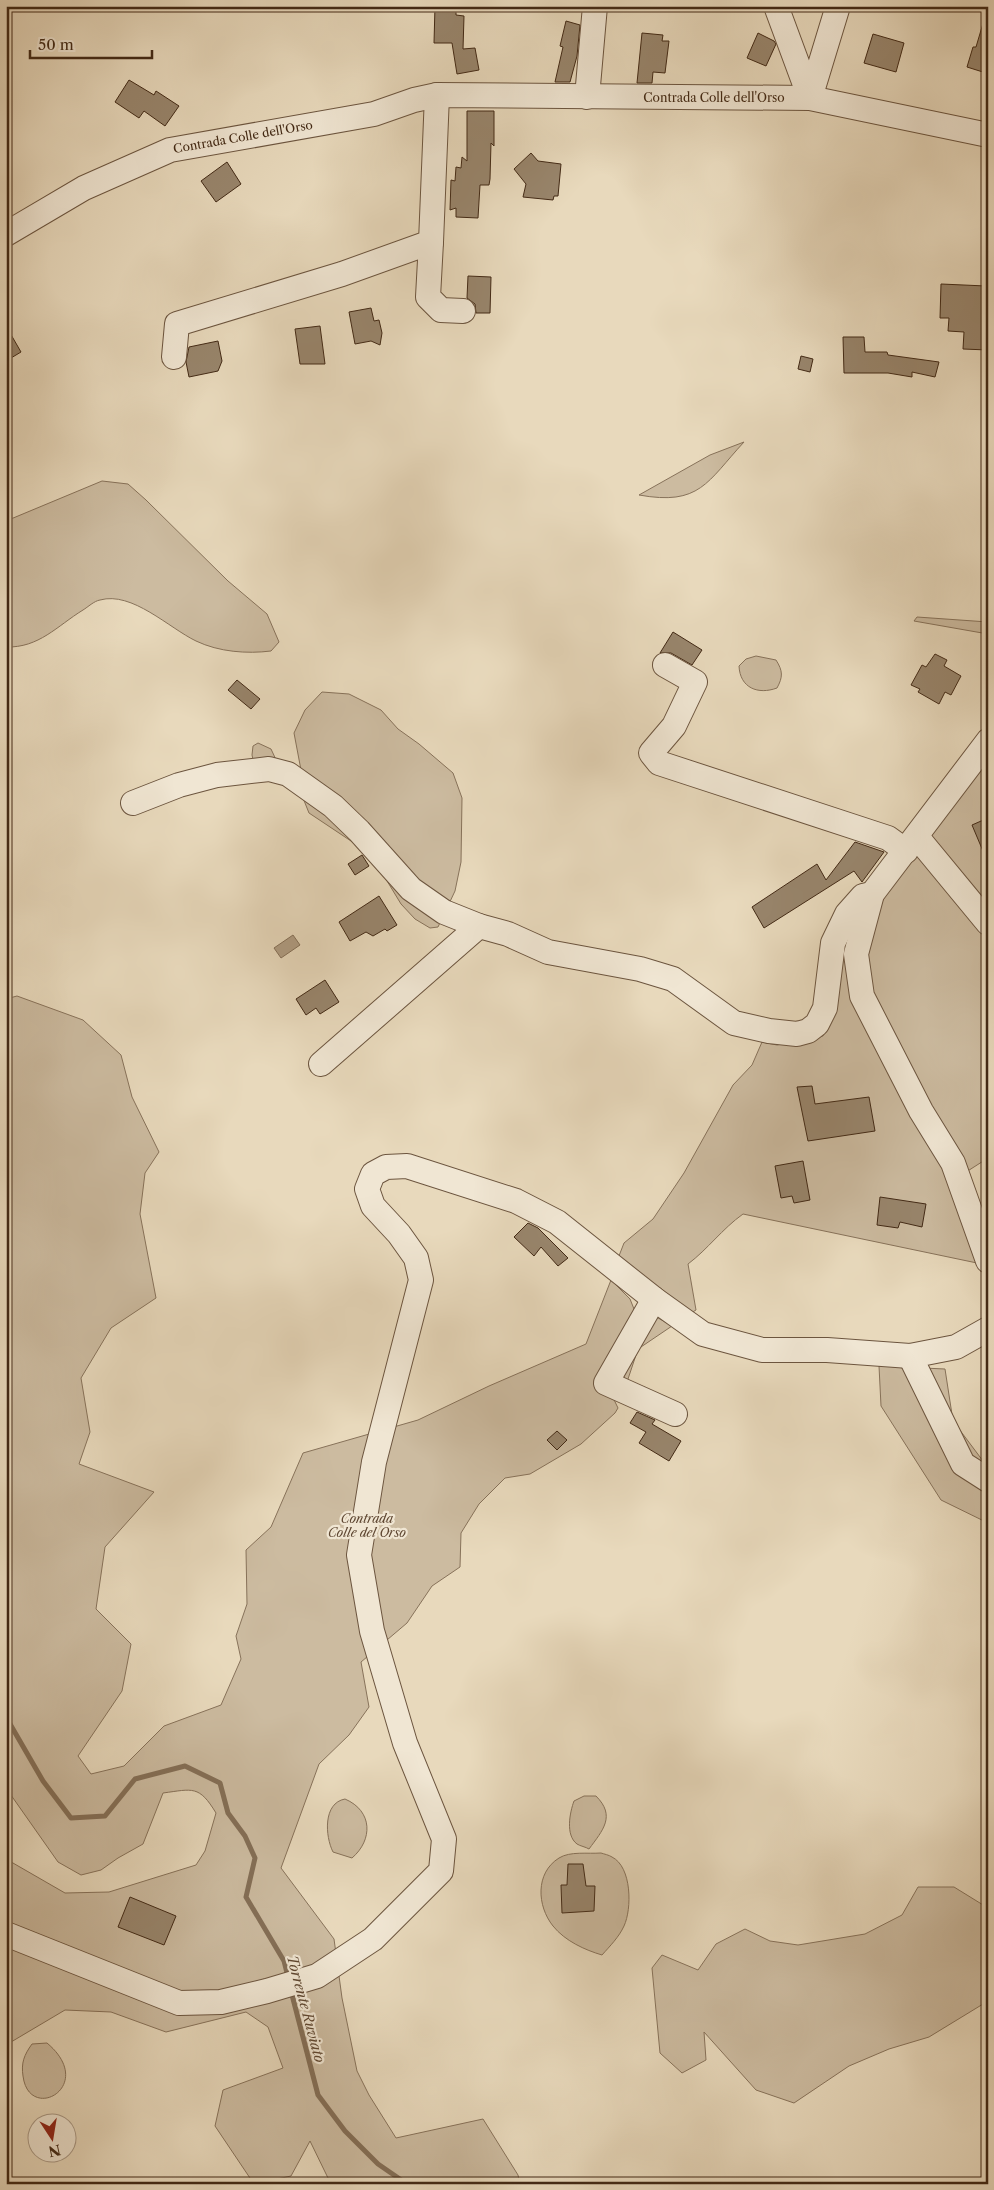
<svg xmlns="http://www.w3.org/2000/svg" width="994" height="2190" font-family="'Libre Caslon Text',serif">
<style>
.green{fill:#ccbba0;stroke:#87725a}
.water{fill:#b09d83;stroke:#846f57}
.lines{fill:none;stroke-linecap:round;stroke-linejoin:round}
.stream{stroke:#846f57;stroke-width:5}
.building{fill:#98856c;stroke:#422915}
.minor-casing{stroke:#6c553f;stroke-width:26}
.minor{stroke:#f0e6d3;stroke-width:24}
.labels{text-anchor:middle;stroke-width:4.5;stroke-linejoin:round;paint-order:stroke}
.street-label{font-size:12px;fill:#422915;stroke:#f0e6d3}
.park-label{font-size:12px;font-style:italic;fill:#5e4631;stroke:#f0e6d3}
.water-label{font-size:14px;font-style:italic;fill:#5e4630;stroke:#f0e6d3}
</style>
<rect width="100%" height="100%" fill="#e8d9bc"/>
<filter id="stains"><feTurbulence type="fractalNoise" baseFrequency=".004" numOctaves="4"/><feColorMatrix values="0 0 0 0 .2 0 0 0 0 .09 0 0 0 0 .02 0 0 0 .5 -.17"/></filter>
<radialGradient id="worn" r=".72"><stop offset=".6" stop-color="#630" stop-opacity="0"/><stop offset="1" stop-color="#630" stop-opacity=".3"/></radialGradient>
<g class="green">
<path d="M744,442C707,482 700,506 639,495L710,455Z"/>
<path d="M102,481L128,484L146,500L228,581L267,614L279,642L271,651C247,654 219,652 196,641C169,628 132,591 100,600C94,601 88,607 83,610C57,626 39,648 6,647V521Z"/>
<polygon points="917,617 988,622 988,634 914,621"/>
<path d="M756,656L776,660C783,671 783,677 777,688C758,695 740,688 739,666L746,659Z"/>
<polygon points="322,692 349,694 381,710 398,729 419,744 453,773 462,798 461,862 455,891 438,927 430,928 415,919 401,904 378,866 354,843 309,813 301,793 301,770 294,733 305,710"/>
<polygon points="258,743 271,749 278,764 254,764 252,755 253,746"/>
<path d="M988,758V1158L949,1183L977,1263L743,1214C722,1229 708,1249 688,1264L696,1310L686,1316L617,1261L624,1243L653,1219L684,1173L733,1085L752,1065L762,1042L777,1045L823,1036L837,1001L839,951Z"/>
<path d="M17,996L83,1020L121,1055L132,1097L159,1152L145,1173L140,1214L156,1298L111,1328L81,1378L90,1432L79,1464L154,1492L105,1547L96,1609L131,1644L122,1691L78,1756L91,1774L124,1766L164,1726L221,1705L241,1659L236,1636L247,1604L246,1550L271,1527L303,1453L418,1420L489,1386L586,1344L611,1280L630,1299L638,1319L605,1381L618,1408L615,1413L581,1444L530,1474L505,1478L479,1504L461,1533L460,1567L432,1586L407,1623L361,1662L369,1707L349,1735L319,1764L281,1868L334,1939L342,1998L357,2071L369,2095L396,2138L483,2119L518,2175L520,2184H336L328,2178L310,2141L291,2176L254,2184L215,2126L223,2090L283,2068L268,2027L246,2012L166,2032L111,2012L65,2010L6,2045V1859L65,1893L109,1892L196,1865L205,1851L216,1813C199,1785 193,1789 163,1793L143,1844L118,1858L101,1870L81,1875L58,1862L6,1788V999Z"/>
<polygon points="653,1315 672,1326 638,1349 625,1388 623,1367"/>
<polygon points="879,1366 945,1369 953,1421 983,1461 988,1460 988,1523 941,1500 881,1406"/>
<path d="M584,1796H596C616,1816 603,1830 589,1849C586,1847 580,1846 577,1844C565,1835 570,1812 574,1801Z"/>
<path d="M345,1799C373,1811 373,1840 352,1858L333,1852C325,1836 323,1803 345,1799Z"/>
<path d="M601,1853C604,1854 609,1855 612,1857C632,1867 632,1909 624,1926C619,1937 610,1946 602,1955C585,1950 565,1941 553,1926C537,1906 535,1873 559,1858C570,1851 588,1854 601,1853Z"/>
<polygon points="918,1887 954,1887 988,1908 988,2001 929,2037 889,2049 849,2066 794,2103 756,2090 704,2032 706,2060 682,2073 660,2053 652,1968 662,1955 698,1970 716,1944 745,1929 770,1941 798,1945 865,1934 902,1915"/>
<path d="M47,2043C98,2086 29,2124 23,2076C21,2063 24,2055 32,2044Z"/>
</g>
<polygon class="water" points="293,935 300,945 281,958 274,948"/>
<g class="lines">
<g class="stream">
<polyline points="6,1717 43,1781 71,1818 105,1816 135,1779 185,1766 220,1783 228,1813 245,1836 255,1858 246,1897 284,1961 288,1977"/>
<polyline points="291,1991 318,2095 345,2131 378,2164 407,2184"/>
</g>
</g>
<g class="building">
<polygon points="435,6 456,6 456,15 464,16 463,49 475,48 479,70 457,74 452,43 434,43"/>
<polygon points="984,20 988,21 988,65 986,73 967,67 973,47 976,47"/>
<polygon points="566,21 580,25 577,56 570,82 555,82 563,47 560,46"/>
<polygon points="642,33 663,35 662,41 669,41 665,73 653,72 652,83 637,83"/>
<polygon points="758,33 774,41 776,44 766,66 747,58"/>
<polygon points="873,34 904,43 896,72 864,63"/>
<polygon points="129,80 154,95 156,91 179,106 165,126 144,111 139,118 115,102"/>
<polygon points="467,111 494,111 494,146 491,143 490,179 489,185 480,185 478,218 456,217 456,208 450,210 451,180 455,181 456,167 461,168 462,157 467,161"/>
<polygon points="531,153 538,161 561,164 558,196 554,196 553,200 523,197 526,184 514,169"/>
<polygon points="227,162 241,184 216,202 201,181"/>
<polygon points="468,276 491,277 490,313 476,313 475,304 467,298"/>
<polygon points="941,284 986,286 984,334 988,334 988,350 963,349 964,332 948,331 949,318 940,318"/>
<polygon points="371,308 374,321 379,320 382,333 380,345 371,341 355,344 349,312"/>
<polygon points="6,326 21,352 6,361"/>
<polygon points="320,326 325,364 300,364 295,329"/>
<polygon points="843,337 864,337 865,352 887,352 888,355 939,362 935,377 912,372 912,377 888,373 844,373"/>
<polygon points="218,341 222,361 218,371 189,377 186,362 189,347"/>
<polygon points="801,356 813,359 810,372 798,369"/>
<polygon points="673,632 702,650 692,665 671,653 660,653"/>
<polygon points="935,654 947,660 944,666 961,676 951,695 945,692 939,704 918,692 920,689 911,685 922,665 926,667"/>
<polygon points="237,680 260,699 251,709 228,690"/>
<polygon points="988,818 988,863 972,825"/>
<polygon points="855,842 884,852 862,882 854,871 764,928 752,907 817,864 826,880"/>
<polygon points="362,855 369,866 355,875 348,864"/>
<polygon points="379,896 397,925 387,931 385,929 373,936 366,932 350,941 339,922"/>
<polygon points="325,980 339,1002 320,1014 316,1008 306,1015 296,999"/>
<polygon points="812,1086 815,1104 869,1097 875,1131 808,1141 797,1087"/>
<polygon points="803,1161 810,1200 794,1203 792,1196 781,1198 775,1166"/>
<polygon points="880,1197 926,1204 922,1227 900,1222 898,1228 877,1225"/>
<polygon points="528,1223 538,1228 568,1258 558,1266 541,1247 534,1256 514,1237"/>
<polygon points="637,1412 655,1420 652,1424 681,1441 669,1461 639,1443 646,1432 630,1423"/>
<polygon points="557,1431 567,1440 557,1450 547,1440"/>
<polygon points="568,1864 583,1864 586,1886 595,1886 594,1911 562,1913 561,1885 567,1885"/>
<polygon points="130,1897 176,1916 164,1945 118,1927"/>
</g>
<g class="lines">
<g class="minor-casing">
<g id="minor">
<polyline points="776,6 810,98 838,6"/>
<polyline points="587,97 595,6"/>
<polyline points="6,234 84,188 170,150 374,114 414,100 437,95 810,98 988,135"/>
<polyline points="431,242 428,297 441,310 463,311"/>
<polyline points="174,357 177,324 342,274 431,242 437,95"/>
<polyline points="665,665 695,682 674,726 651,753 659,763 888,838 906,851"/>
<polyline points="988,741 872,894 856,954 862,996 921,1111 953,1163 988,1261"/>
<polyline points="133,803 179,785 217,775 269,769 288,774 333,806 359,831 411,889 444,912 479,926"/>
<polyline points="917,837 988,923"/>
<polyline points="321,1064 479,926 508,934 548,952 640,969 673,979 734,1023 769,1031 797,1034 808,1031 817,1024 825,1008 833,943 847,914 863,896 872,894"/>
<polyline points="654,1299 606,1383 675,1414"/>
<polyline points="910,1356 963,1464 988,1480"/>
<polyline points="6,1934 179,2003 221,2002 267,1991 317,1976 373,1939 441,1871 444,1839 405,1743 372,1631 359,1555 374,1462 421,1280 416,1258 399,1234 373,1206 367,1189 373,1174 386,1167 407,1166 516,1201 557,1222 654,1299 703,1334 762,1350 827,1350 910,1356 956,1347 988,1329"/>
</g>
</g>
<use href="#minor" class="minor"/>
</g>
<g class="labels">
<g class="street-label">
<text x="714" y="102">Contrada Colle dell'Orso</text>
<text transform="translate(243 137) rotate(-10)" y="4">Contrada Colle dell'Orso</text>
</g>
<g class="park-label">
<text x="367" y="1523">Contrada<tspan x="367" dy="14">Colle del Orso</tspan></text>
</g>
<g class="water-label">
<text transform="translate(306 2009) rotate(75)" y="5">Torrente Ruviato</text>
</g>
</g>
<rect width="994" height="2190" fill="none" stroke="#e8d9bc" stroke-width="25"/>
<rect x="8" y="8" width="979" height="2175" fill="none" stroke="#422915" stroke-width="2.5"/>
<rect x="12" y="12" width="969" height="2165" fill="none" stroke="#422915"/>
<g transform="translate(52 2138) rotate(168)"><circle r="24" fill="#f0e6d3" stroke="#aa9a87"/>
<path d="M0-4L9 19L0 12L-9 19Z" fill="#8f2418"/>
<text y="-8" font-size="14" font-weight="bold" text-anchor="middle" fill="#422915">N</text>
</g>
<path d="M30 50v8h122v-8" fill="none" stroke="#422915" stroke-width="2.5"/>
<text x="38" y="50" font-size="15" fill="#422915" stroke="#f0e6d3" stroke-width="4" paint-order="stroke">50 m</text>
<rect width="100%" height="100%" filter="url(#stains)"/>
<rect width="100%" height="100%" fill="url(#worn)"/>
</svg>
